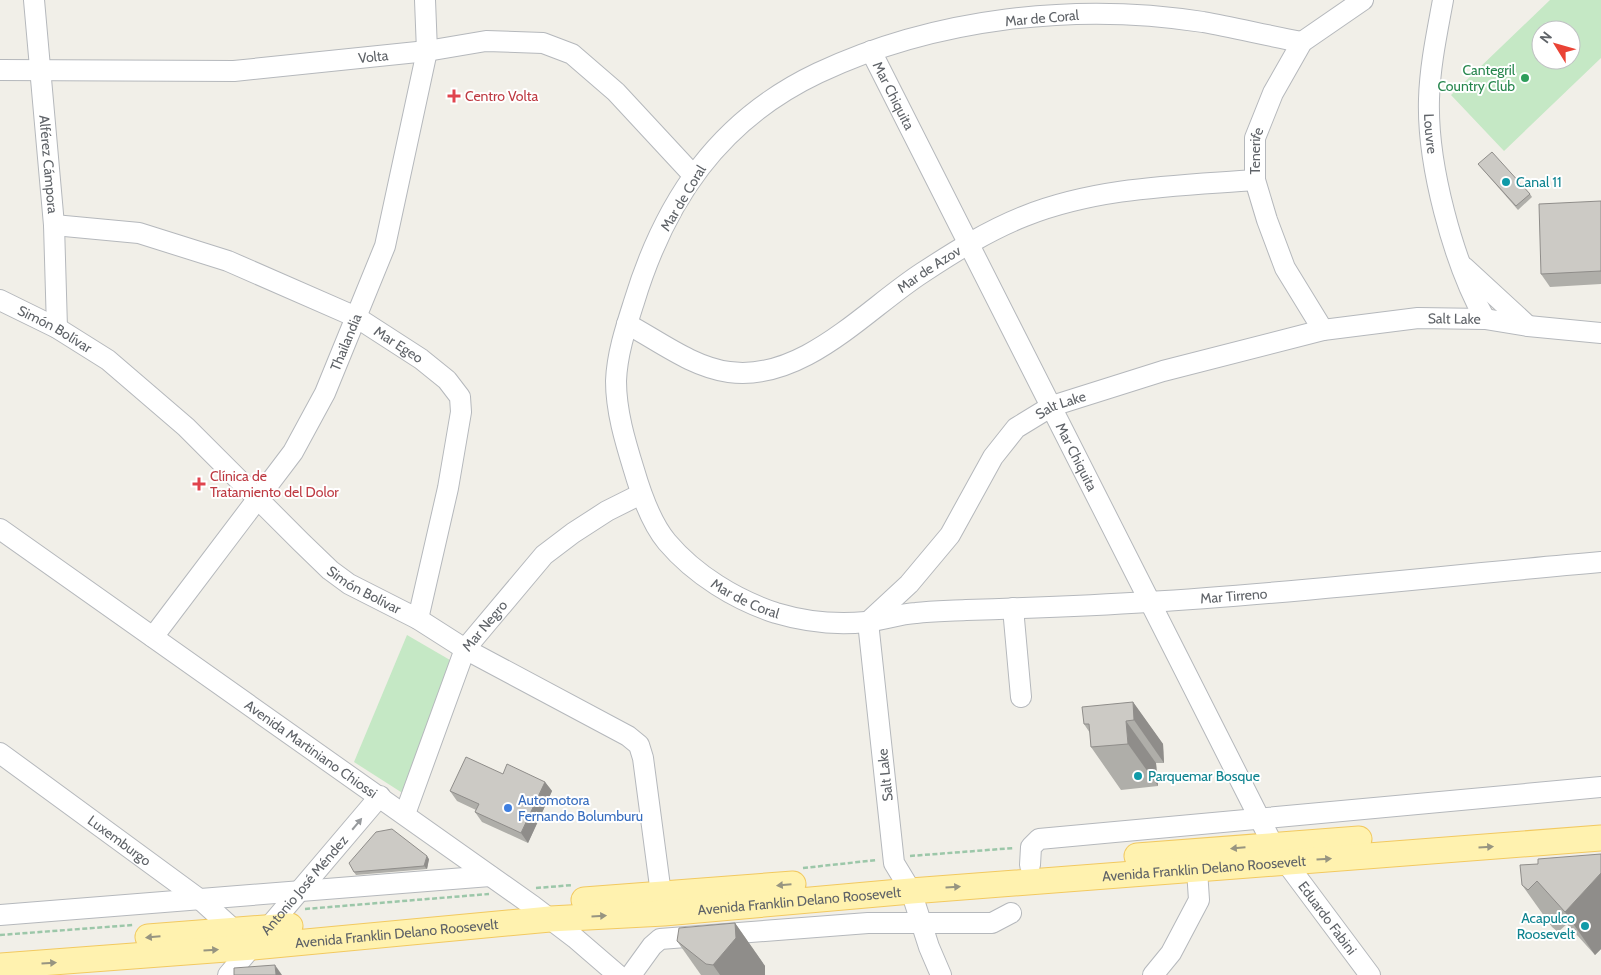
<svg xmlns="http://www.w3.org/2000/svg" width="1601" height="975" font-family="Cabin,sans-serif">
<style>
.green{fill:#c5e8c5;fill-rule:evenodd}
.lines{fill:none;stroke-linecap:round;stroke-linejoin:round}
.minor-casing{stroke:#b5b8bc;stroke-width:22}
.major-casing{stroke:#f2c960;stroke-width:27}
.path{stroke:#9cc7a9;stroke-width:2.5;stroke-dasharray:5 2.5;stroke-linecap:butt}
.minor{stroke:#fff;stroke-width:20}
.major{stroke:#fff2af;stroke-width:25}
.wall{fill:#afaea9}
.shaded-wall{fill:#8f8d8a}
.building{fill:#cccac5;stroke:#8f8d8a}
.oneway{fill:#979a9d}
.oneway2{fill:#979581}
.leisure-dot{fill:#2e9e5b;stroke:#fff;stroke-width:2}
.health-dot{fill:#e0444e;stroke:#fff;stroke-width:2}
.culture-dot{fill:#0f9aa8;stroke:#fff;stroke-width:2}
.shop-dot{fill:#3f7fe0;stroke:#fff;stroke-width:2}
.labels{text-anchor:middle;stroke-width:4;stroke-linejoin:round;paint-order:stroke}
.street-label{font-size:14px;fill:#5f6368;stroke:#fff}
.leisure-label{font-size:14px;fill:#27864d;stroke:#fff;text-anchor:end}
.health-label{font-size:14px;fill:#be3a42;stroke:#fff;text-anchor:start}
.culture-label{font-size:14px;fill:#0d838f;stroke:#fff;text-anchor:start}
.shop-label{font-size:14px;fill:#366cbe;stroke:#fff;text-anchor:start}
</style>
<rect width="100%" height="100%" fill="#f1efe8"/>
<g class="green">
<path d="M1550,0H1601V58L1504,151L1451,95ZM1541,30H1571V60H1541Z"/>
<polygon points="407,635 450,660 404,794 354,762"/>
</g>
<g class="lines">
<g class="minor-casing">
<g id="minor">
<path id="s1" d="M34,0L54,225L57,328"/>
<path id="s2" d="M1443,0C1437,33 1430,65 1429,99C1427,164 1453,262 1485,319"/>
<path id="s3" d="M1302,42C1269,36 1236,28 1203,22C1076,2 935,18 818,73C719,120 665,200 634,302C626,327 617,354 616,381C616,411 625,441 634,470C641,494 651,523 667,542C695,575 736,600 776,613C806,622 836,625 866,622C883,620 899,614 916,613C932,611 949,611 966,610C1027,608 1087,606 1148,602C1299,593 1450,575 1601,562"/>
<path id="s4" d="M871,51L1273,845L1370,975"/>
<path id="s5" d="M0,70L234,71L427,51L486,41L543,43L572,54L616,92L693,175"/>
<path id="s6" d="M54,225L139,233L228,261L356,317L421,359L447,380L460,397L461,412L448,488L418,619"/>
<polyline points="1464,267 1528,326"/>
<path id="s7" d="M0,300L57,328L108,360L186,427L301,542L330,570L349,584L418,619L465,649L628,736L639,745L643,758L661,894"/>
<path id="s8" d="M627,324C659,341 692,367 729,372C803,382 865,310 922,273C954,252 989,230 1025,216C1098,187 1177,186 1255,180"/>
<path id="s9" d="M1323,330L1285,268L1267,220L1255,180V138L1273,93L1302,42L1363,0"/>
<path id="s10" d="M0,529L533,906L575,938L618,975"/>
<polyline points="1013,608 1021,697"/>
<path id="s11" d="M153,637L293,452L325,393L385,246L427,51L425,0"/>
<path id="s12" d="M0,753L202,901L234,930"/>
<path id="s13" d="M405,814L465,649L544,555L573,533L607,511L641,494"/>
<polyline points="1030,865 1031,847 1039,839 1601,787"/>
<polyline points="0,915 490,876"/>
<path id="s14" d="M228,975L380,796"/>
<polyline points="631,975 652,946 660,939 868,923 992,923 1011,913"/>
<path id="s15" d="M941,975L929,947L911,891L894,863L868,622L909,584L950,535L993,457L1016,428L1052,406L1163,371L1323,330L1418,318L1485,319L1528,326L1601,333"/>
<polyline points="1153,975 1171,953 1199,900 1196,855"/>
</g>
</g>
<g class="major-casing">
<g id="major">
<polyline points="1137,856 1359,839"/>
<polyline points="584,900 793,884"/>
<polyline points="148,937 290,926"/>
<path id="s16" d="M0,966L253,947L550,919L664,913L911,891L1601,838"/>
</g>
</g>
<g class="path">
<polyline points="910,856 1014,848"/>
<polyline points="803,868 877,860"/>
<polyline points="536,888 573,885"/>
<polyline points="305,909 489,894"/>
<polyline points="0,935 133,925"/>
</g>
<use href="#minor" class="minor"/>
<use href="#major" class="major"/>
</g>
<g class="wall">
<polygon points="1478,164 1530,194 1532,197 1518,210"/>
<polygon points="1601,201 1601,284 1550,287 1541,274"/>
<polygon points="1133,702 1163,744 1164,763 1156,763 1158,786 1121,790 1091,747 1090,733 1084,724"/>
<polygon points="503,774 545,782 552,791 528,843 482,822 475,812 476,810 457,801 450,791"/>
<polygon points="1601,854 1601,949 1595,955 1567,924 1558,932 1552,927 1522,885 1538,864"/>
<polygon points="429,859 427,869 356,875 354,872"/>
<polygon points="735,923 765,966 765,975 701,975 677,941"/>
</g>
<g class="shaded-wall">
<polygon points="1133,702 1163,744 1164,763 1134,720"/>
<polygon points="1126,721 1156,763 1158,786 1128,744"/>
<polygon points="545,782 552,791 528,843 521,833"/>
<polygon points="427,856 429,859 427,869 424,866"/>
<polygon points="1601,873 1601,949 1595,955 1565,912"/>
<polygon points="735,923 765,966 765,975 720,975 713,965"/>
<polygon points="275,965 282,975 276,975"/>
</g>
<g class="building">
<polygon points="1492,152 1530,194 1516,206 1478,164"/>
<polygon points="1601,201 1601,271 1541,274 1539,204"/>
<polygon points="1133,702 1134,720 1126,721 1128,744 1091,747 1089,724 1084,724 1082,707"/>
<polygon points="466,757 503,774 507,764 545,782 521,833 475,812 479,804 450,791"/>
<polygon points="392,829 427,856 424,866 354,872 349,863 376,832"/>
<polygon points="1601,854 1601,873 1565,912 1537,881 1528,890 1522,885 1520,865 1538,864 1538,859"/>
<polygon points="735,923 736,938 713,965 706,964 677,941 679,928"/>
<polygon points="275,965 276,975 234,975 234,968"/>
</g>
<defs><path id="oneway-solid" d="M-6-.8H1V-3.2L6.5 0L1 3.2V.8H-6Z" transform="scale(1.25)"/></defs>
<use class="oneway" href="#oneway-solid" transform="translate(357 824) rotate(-50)"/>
<g class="oneway2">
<use href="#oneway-solid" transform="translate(1486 847) rotate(-4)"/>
<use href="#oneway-solid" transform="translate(1238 848) rotate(175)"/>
<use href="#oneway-solid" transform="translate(1324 859) rotate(-4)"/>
<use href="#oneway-solid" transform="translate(784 885) rotate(175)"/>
<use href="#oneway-solid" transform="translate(953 887) rotate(-4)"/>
<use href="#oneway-solid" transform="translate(599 916) rotate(-3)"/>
<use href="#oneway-solid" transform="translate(153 937) rotate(175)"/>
<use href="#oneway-solid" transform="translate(211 950) rotate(-4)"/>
<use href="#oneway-solid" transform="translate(49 963) rotate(-4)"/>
</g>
<circle class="leisure-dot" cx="1525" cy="78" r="5"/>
<g class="health-dot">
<path d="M451.5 88.5h5v5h5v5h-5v5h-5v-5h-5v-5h5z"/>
<path d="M196.5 476.5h5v5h5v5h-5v5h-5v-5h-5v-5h5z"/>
</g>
<g class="culture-dot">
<circle cx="1506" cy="182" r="5"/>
<circle cx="1138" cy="776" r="5"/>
<circle cx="1585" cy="926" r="5"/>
</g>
<circle class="shop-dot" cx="508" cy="808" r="5"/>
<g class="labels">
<g class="street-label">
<text transform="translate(1042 18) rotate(-5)" y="5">Mar de Coral</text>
<text dy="5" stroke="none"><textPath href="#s5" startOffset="374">Volta</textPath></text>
<text dy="5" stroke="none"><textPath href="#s4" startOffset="50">Mar Chiquita</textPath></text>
<text dy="5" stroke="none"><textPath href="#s2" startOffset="135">Louvre</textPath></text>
<text dy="5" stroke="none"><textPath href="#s9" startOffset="195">Tenerife</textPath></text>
<text dy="5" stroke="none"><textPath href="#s1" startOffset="165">Alférez Cámpora</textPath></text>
<text transform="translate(683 198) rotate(-59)" y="5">Mar de Coral</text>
<text dy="5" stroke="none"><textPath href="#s8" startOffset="344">Mar de Azov</textPath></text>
<text dy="5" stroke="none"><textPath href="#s15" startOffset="1066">Salt Lake</textPath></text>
<text dy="5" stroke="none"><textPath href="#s7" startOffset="62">Simón Bolívar</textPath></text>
<text dy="5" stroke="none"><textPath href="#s11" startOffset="354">Thailandia</textPath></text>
<text dy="5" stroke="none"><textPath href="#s6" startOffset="369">Mar Egeo</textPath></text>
<text dy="5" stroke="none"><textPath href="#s15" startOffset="661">Salt Lake</textPath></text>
<text dy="5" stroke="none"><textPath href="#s4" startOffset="455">Mar Chiquita</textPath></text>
<text dy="5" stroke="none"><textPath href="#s7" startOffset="469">Simón Bolívar</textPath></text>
<text dy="5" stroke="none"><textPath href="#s3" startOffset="1642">Mar Tirreno</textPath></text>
<text dy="5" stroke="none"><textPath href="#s3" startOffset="1148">Mar de Coral</textPath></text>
<text dy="5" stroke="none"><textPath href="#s13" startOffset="206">Mar Negro</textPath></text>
<text dy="5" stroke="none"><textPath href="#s10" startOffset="381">Avenida Martiniano Chiossi</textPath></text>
<text transform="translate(885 775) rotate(-96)" y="5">Salt Lake</text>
<text dy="5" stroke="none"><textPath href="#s12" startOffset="148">Luxemburgo</textPath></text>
<text dy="5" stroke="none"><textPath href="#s16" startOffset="1208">Avenida Franklin Delano Roosevelt</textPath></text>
<text dy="5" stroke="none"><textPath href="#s14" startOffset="118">Antonio José Méndez</textPath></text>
<text dy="5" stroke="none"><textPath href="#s16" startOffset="802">Avenida Franklin Delano Roosevelt</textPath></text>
<text dy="5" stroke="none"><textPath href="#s4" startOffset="981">Eduardo Fabini</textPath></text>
<text dy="5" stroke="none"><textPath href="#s16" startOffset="398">Avenida Franklin Delano Roosevelt</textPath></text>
</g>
<g class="leisure-label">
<text x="1515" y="75">Cantegril<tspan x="1515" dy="16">Country Club</tspan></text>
</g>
<g class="health-label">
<text x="465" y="101">Centro Volta</text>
<text x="210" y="481">Clínica de<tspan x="210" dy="16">Tratamiento del Dolor</tspan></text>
</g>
<g class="culture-label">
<text x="1516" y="187">Canal 11</text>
<text x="1148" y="781">Parquemar Bosque</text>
<text x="1575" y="923" text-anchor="end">Acapulco<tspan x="1575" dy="16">Roosevelt</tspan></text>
</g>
<g class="shop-label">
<text x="518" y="805">Automotora<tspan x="518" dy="16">Fernando Bolumburu</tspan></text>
</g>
</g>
<g transform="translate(1556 45) rotate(307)"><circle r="24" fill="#ffffff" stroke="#bfc1c3"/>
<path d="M0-4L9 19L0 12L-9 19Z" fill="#ea4335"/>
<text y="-8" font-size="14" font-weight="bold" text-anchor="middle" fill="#5f6368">N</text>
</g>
</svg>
